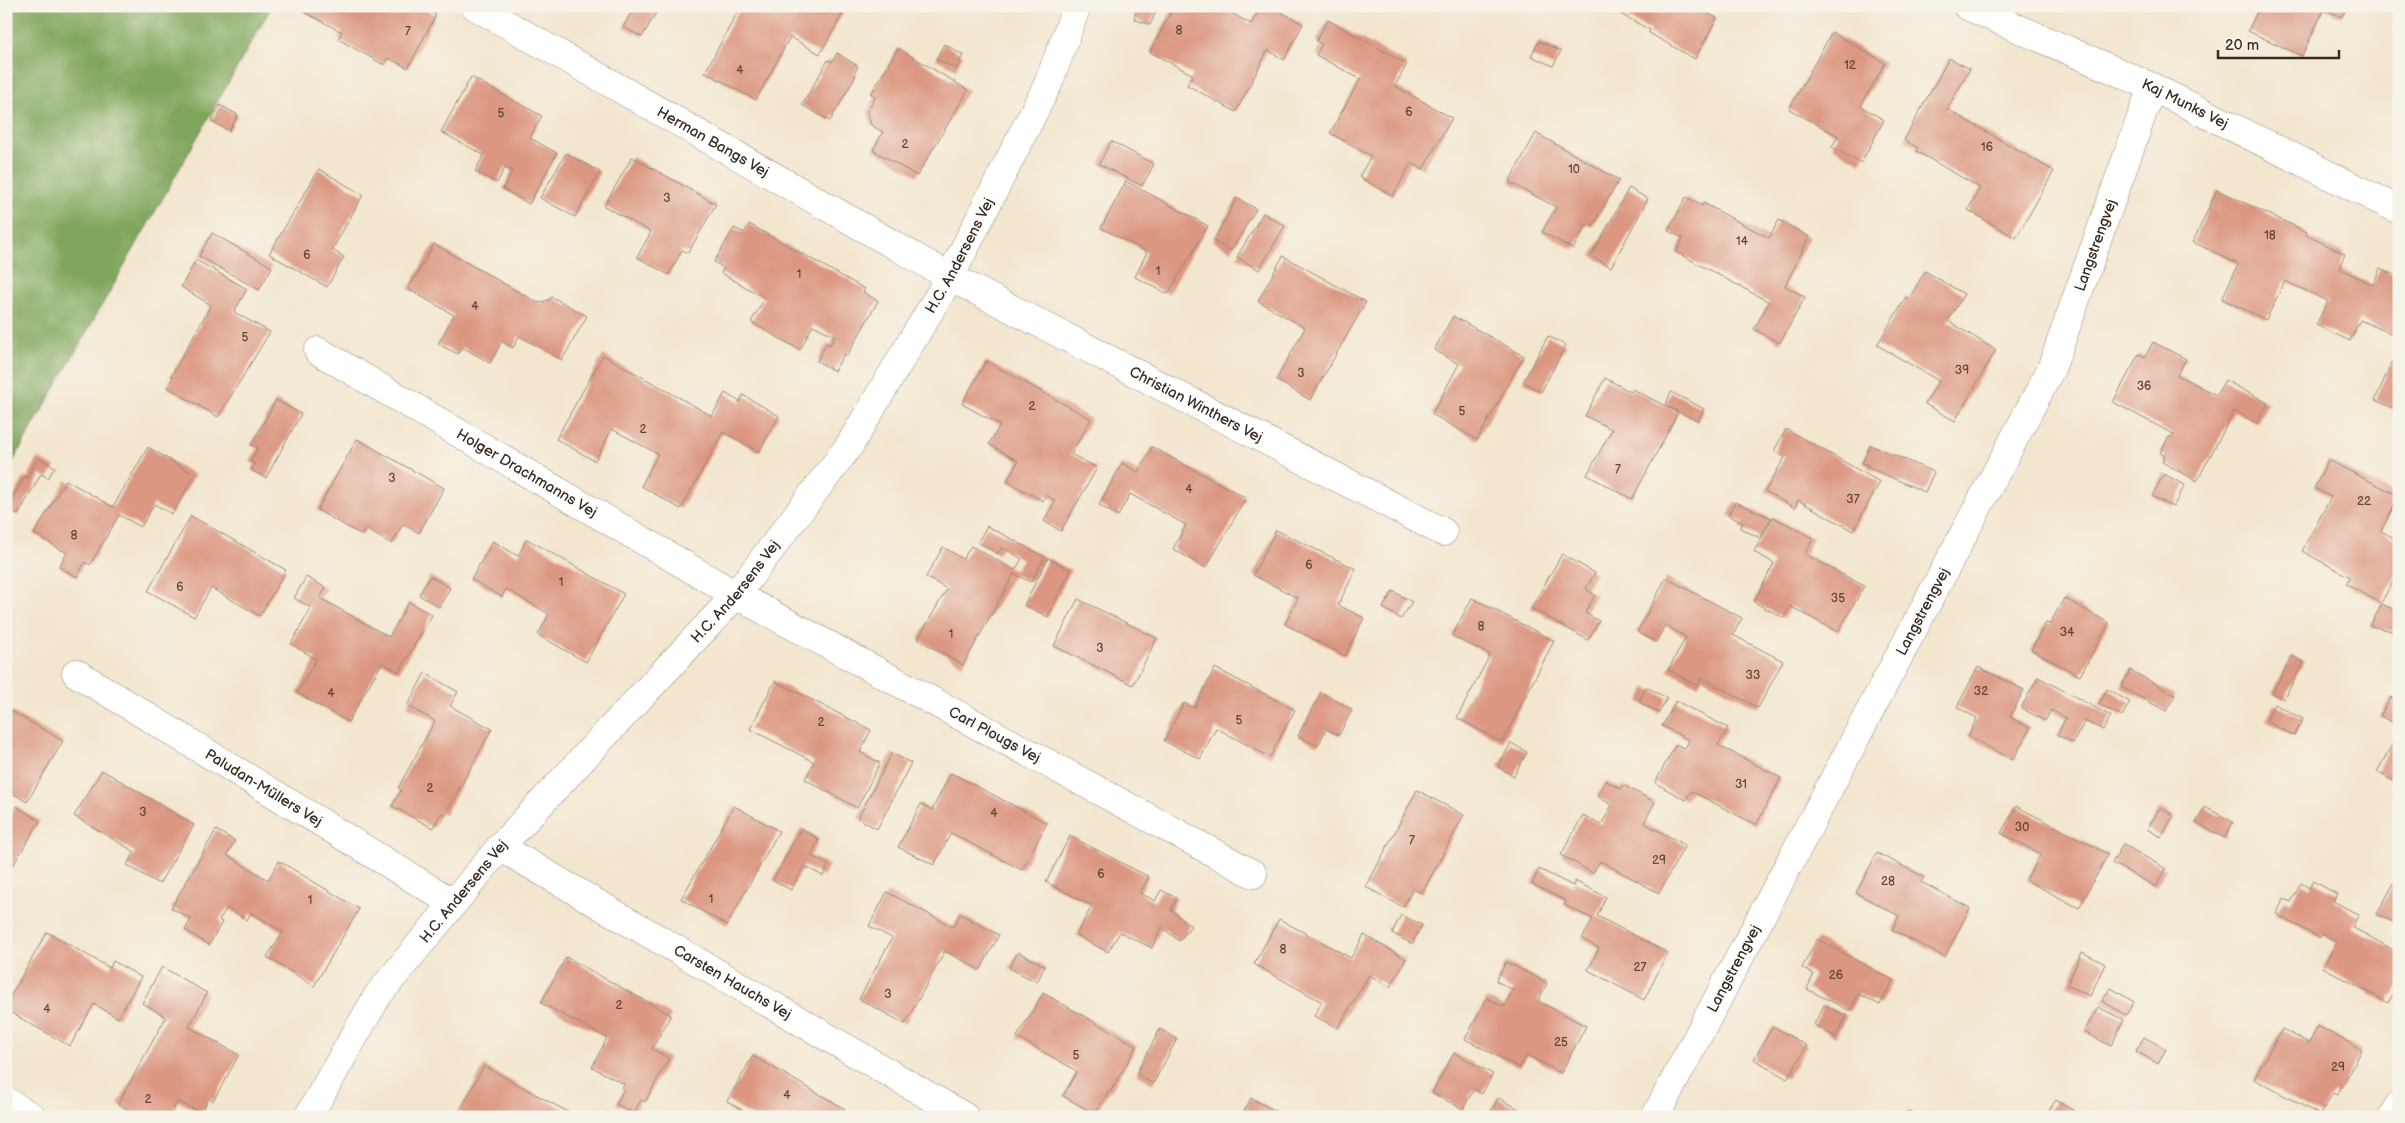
<svg xmlns="http://www.w3.org/2000/svg" width="2405" height="1123" font-family="'Balsamiq Sans',sans-serif">
<style>
.forest{fill:#7fa65c;stroke:#5d683d}
.building{fill:#db9781}
.lines{fill:none;stroke-linecap:round;stroke-linejoin:round}
.minor-casing{stroke:#978876;stroke-width:29}
.minor{stroke:#fff;stroke-width:28}
.labels{text-anchor:middle;stroke-width:4.5;stroke-linejoin:round;paint-order:stroke}
.number-label{font-size:12px;fill:#634537}
.street-label{font-size:15px;fill:#3b2a1e;stroke:#f7f3e8}
</style>
<rect width="100%" height="100%" fill="#f7f3e8"/>
<filter id="ink" filterUnits="userSpaceOnUse"><feTurbulence type="fractalNoise" baseFrequency=".02" numOctaves="2"/><feDisplacementMap in="SourceGraphic" scale="10" xChannelSelector="R" yChannelSelector="G"/><feConvolveMatrix kernelMatrix="1 2 1 2 8 2 1 2 1" color-interpolation-filters="sRGB"/></filter>
<filter id="wash" filterUnits="userSpaceOnUse"><feTurbulence type="fractalNoise" baseFrequency=".0096" numOctaves="4" result="noise"/><feDisplacementMap in="SourceGraphic" scale="20" xChannelSelector="R" yChannelSelector="G"/><feGaussianBlur stdDeviation="1.12" result="paint"/><feColorMatrix in="noise" values="0 0 0 0 0 0 0 0 0 0 0 0 0 0 0 0 0 1.4 0 .05"/><feComposite in="paint" operator="in"/></filter>
<g filter="url(#wash)">
<rect width="100%" height="100%" fill="#f3e6cf"/>
<polygon class="forest" points="6,6 272,6 6,474"/>
<g id="blocks">
<g class="building">
<polygon points="307,6 420,6 436,15 408,68 388,58 384,65 338,39 342,32 304,12"/>
<polygon points="635,6 660,6 642,37 623,27"/>
<polygon points="741,6 785,6 798,13 801,6 846,8 820,54 790,37 756,100 705,72"/>
<polygon points="1138,6 1158,6 1150,25 1134,19"/>
<polygon points="1174,6 1207,6 1215,10 1219,6 1251,24 1261,6 1270,6 1303,24 1284,60 1268,50 1236,112 1187,85 1193,75 1150,52"/>
<polygon points="1606,6 1694,6 1717,18 1695,59 1649,33 1650,30"/>
<polygon points="2260,6 2347,6 2342,17 2324,9 2302,56 2248,31"/>
<polygon points="1328,20 1407,64 1395,86 1452,118 1423,169 1411,163 1393,196 1359,177 1371,156 1330,133 1360,79 1316,55 1322,44 1316,41"/>
<polygon points="1832,32 1885,63 1861,106 1884,120 1861,163 1832,147 1838,136 1789,109"/>
<polygon points="1539,41 1561,51 1553,66 1531,56"/>
<polygon points="944,44 963,55 956,69 936,59"/>
<polygon points="898,48 968,90 917,176 873,150 883,132 871,125 867,111 876,96 871,94"/>
<polygon points="837,53 858,66 854,74 856,75 830,121 802,105 828,60 832,62"/>
<polygon points="1949,58 1970,69 1947,109 2054,171 2016,238 1968,210 1980,188 1916,151 1918,148 1904,140"/>
<polygon points="471,77 542,116 530,138 557,153 529,204 503,189 512,171 505,167 497,183 475,171 484,155 441,132"/>
<polygon points="220,105 238,115 229,131 211,121"/>
<polygon points="1536,133 1619,180 1592,227 1587,224 1573,249 1542,232 1556,207 1509,182"/>
<polygon points="1111,141 1154,164 1142,186 1099,164"/>
<polygon points="566,153 600,172 575,217 540,198"/>
<polygon points="632,157 716,204 688,253 682,250 669,275 637,257 651,232 604,206"/>
<polygon points="319,169 363,195 332,250 344,257 327,287 269,254"/>
<polygon points="1126,181 1208,226 1168,294 1135,277 1147,252 1101,228"/>
<polygon points="1629,188 1648,199 1611,267 1591,256"/>
<polygon points="2217,190 2307,232 2306,235 2345,254 2339,268 2373,285 2380,268 2399,277 2399,337 2360,320 2350,341 2316,325 2328,301 2285,281 2266,320 2222,299 2238,264 2193,242"/>
<polygon points="1686,197 1702,206 1703,203 1769,238 1779,220 1809,237 1785,286 1805,297 1780,343 1754,329 1769,302 1676,252 1683,238 1668,231"/>
<polygon points="1237,198 1256,209 1231,251 1213,241"/>
<polygon points="1263,213 1285,226 1259,270 1237,257"/>
<polygon points="749,224 865,289 863,292 878,301 847,356 844,354 834,371 817,361 827,343 830,345 835,336 813,325 800,350 751,322 765,298 721,273 724,268 714,262 734,228 744,233"/>
<polygon points="212,233 272,267 259,290 199,256"/>
<polygon points="434,244 538,303 549,300 552,297 587,316 562,360 519,336 513,348 502,341 490,363 462,347 458,354 438,344 454,315 408,289"/>
<polygon points="1283,256 1366,302 1310,400 1276,380 1305,328 1258,301"/>
<polygon points="196,260 247,289 234,312 270,332 218,417 167,387 173,377 171,376 211,305 181,287"/>
<polygon points="1925,271 1964,294 1948,321 1996,350 1955,421 1925,404 1939,381 1877,345 1906,297 1909,299"/>
<polygon points="1453,316 1524,356 1477,440 1432,414 1459,364 1434,350"/>
<polygon points="1548,336 1566,345 1541,392 1523,382"/>
<polygon points="2153,342 2186,359 2177,375 2216,395 2225,380 2268,403 2257,423 2234,411 2197,481 2162,462 2165,456 2160,453 2168,438 2175,435 2113,402 2139,354 2145,357"/>
<polygon points="603,355 712,416 725,393 740,402 743,395 779,416 759,452 723,432 681,509 641,486 658,454 612,429 595,461 556,439"/>
<polygon points="2399,358 2399,411 2375,400 2392,362 2396,364"/>
<polygon points="986,361 1091,419 1071,454 1097,468 1061,531 1044,521 1055,501 1046,495 1043,501 1007,481 1018,461 989,444 1000,425 962,404"/>
<polygon points="1605,378 1631,392 1633,389 1665,406 1671,392 1704,409 1698,421 1667,406 1678,413 1632,499 1587,475 1612,429 1585,416"/>
<polygon points="276,400 301,414 266,478 251,470 255,464 250,462 258,448 251,445"/>
<polygon points="1786,429 1880,482 1853,531 1798,500 1795,508 1765,491 1785,457 1774,451"/>
<polygon points="357,439 444,488 419,533 403,524 392,544 366,529 362,535 317,510"/>
<polygon points="1870,445 1934,472 1925,492 1867,467 1868,465 1862,463"/>
<polygon points="148,447 195,475 172,514 154,504 141,527 119,515 90,565 85,562 77,577 59,567 67,553 34,534 66,480 113,507"/>
<polygon points="1152,447 1246,498 1206,568 1173,549 1186,525 1130,494 1118,516 1099,505 1122,463 1138,472"/>
<polygon points="38,458 55,467 48,478 41,474 18,515 6,509 25,476 27,478"/>
<polygon points="2328,460 2399,496 2381,531 2399,541 2399,570 2381,603 2346,584 2350,577 2302,551 2331,497 2314,488"/>
<polygon points="2164,474 2185,485 2173,507 2152,496"/>
<polygon points="1735,502 1771,518 1760,538 1740,528 1743,523 1728,515"/>
<polygon points="191,516 286,570 260,616 211,588 194,617 148,591"/>
<polygon points="1773,517 1813,538 1805,554 1864,586 1838,632 1790,606 1784,618 1754,602 1774,563 1754,552"/>
<polygon points="987,526 1045,557 1031,582 1014,574 963,665 918,639 947,589 926,577 943,547 963,559 971,546 1015,570 1022,559 1002,547 998,554 978,542"/>
<polygon points="1276,530 1356,569 1338,605 1364,618 1345,656 1285,624 1298,598 1253,575"/>
<polygon points="527,539 624,594 586,662 538,635 549,614 506,589 502,597 471,579 493,541 518,556"/>
<polygon points="1562,554 1595,573 1586,589 1595,595 1585,613 1599,621 1588,640 1531,608"/>
<polygon points="1048,558 1071,570 1048,617 1024,605"/>
<polygon points="430,576 450,588 439,607 419,595"/>
<polygon points="306,577 326,588 320,598 389,637 409,602 432,615 399,672 382,663 348,722 297,693 316,659 291,644 311,608 294,598"/>
<polygon points="1666,578 1742,618 1733,635 1783,661 1758,708 1702,678 1698,686 1668,670 1686,637 1665,625 1656,642 1637,632"/>
<polygon points="1393,591 1412,602 1401,619 1383,608"/>
<polygon points="1472,598 1554,641 1502,742 1457,718 1490,655 1452,636"/>
<polygon points="2064,598 2109,623 2080,676 2031,650 2046,623 2050,624"/>
<polygon points="1078,599 1157,638 1133,685 1054,646"/>
<polygon points="2382,604 2399,612 2399,617 2392,631 2370,626"/>
<polygon points="2292,656 2304,662 2284,699 2272,693"/>
<polygon points="1978,667 2024,690 2010,717 2030,728 2013,760 1968,736 1977,718 1957,707"/>
<polygon points="1215,668 1295,710 1270,757 1216,728 1200,759 1164,741 1184,703 1194,708"/>
<polygon points="2130,670 2175,695 2166,711 2121,687"/>
<polygon points="425,673 458,692 450,706 492,729 445,815 441,813 433,828 392,806 401,790 398,788 435,721 407,706"/>
<polygon points="2038,677 2111,716 2103,730 2085,721 2073,743 2057,735 2066,718 2051,710 2045,721 2021,708"/>
<polygon points="775,681 871,730 860,752 880,763 857,808 805,779 814,762 750,729"/>
<polygon points="1646,687 1667,698 1659,713 1639,702"/>
<polygon points="2107,689 2130,702 2122,716 2099,704"/>
<polygon points="1321,692 1352,710 1339,735 1326,729 1318,746 1298,736"/>
<polygon points="2391,697 2399,701 2399,726 2380,716"/>
<polygon points="1676,701 1728,728 1718,745 1781,778 1756,825 1691,791 1686,800 1655,783 1676,744 1685,749 1689,740 1662,726"/>
<polygon points="2274,704 2303,719 2294,736 2266,721"/>
<polygon points="6,708 63,741 27,802 6,789"/>
<polygon points="2399,732 2399,784 2377,772"/>
<polygon points="1511,743 1527,752 1514,776 1498,767"/>
<polygon points="892,753 911,763 877,829 858,818"/>
<polygon points="102,770 194,825 159,884 127,865 135,852 74,816"/>
<polygon points="951,773 1047,823 1022,870 951,833 934,865 898,847 921,804 932,810"/>
<polygon points="1606,781 1621,789 1623,785 1655,802 1644,823 1685,845 1659,893 1600,861 1593,873 1561,855 1583,815 1601,825 1612,805 1597,796"/>
<polygon points="1417,790 1464,815 1422,893 1413,889 1403,907 1366,887"/>
<polygon points="16,806 40,821 13,865 10,863 6,869 6,823"/>
<polygon points="734,806 779,831 727,925 681,899"/>
<polygon points="2016,806 2108,854 2079,908 2026,880 2041,854 2001,833"/>
<polygon points="2205,807 2233,822 2225,838 2196,823"/>
<polygon points="2160,808 2174,816 2161,837 2147,829"/>
<polygon points="801,828 819,839 811,856 829,865 823,876 804,866 791,890 773,880"/>
<polygon points="216,830 235,841 227,855 268,880 279,861 359,909 314,986 267,957 283,932 251,913 247,920 227,908 219,920 222,922 209,945 185,930 191,919 171,908"/>
<polygon points="1070,836 1149,877 1140,893 1155,901 1161,890 1177,898 1171,910 1191,926 1179,941 1162,927 1152,948 1120,932 1108,952 1076,935 1092,906 1046,882"/>
<polygon points="2123,844 2166,869 2156,887 2112,863"/>
<polygon points="1877,853 1924,877 1921,882 1970,908 1945,957 1892,930 1899,916 1856,893"/>
<polygon points="1539,869 1573,886 1575,881 1606,897 1597,916 1668,953 1644,1000 1588,970 1599,948 1582,939 1593,919 1564,905 1566,901 1532,884"/>
<polygon points="2399,874 2399,925 2377,914"/>
<polygon points="2313,881 2337,894 2333,901 2359,915 2352,927 2399,953 2399,984 2388,1003 2323,967 2337,942 2322,934 2320,938 2276,914 2284,899 2291,902 2301,883 2309,888"/>
<polygon points="887,892 953,927 960,914 999,935 980,970 945,951 905,1024 859,999 892,938 869,926"/>
<polygon points="1401,915 1422,925 1412,944 1392,933"/>
<polygon points="1279,919 1351,958 1364,935 1406,959 1390,987 1369,975 1338,1028 1314,1016 1322,1002 1254,964"/>
<polygon points="47,932 110,968 113,961 141,977 118,1018 94,1004 70,1046 6,1010 6,1004"/>
<polygon points="1817,939 1893,980 1880,1005 1859,994 1850,1011 1807,989 1814,974 1802,968"/>
<polygon points="1018,952 1045,966 1037,982 1009,968"/>
<polygon points="2082,952 2105,964 2090,996 2067,985"/>
<polygon points="566,957 671,1015 652,1049 669,1058 645,1102 641,1100 634,1113 616,1104 624,1089 622,1088 624,1084 592,1067 607,1038 541,1003"/>
<polygon points="1506,962 1547,983 1538,1001 1586,1026 1561,1073 1527,1055 1520,1068 1465,1039 1487,998 1504,1007 1513,990 1496,981"/>
<polygon points="162,967 207,993 189,1027 239,1055 213,1101 209,1098 201,1113 178,1101 169,1117 141,1117 118,1104 166,1017 142,1003"/>
<polygon points="2111,988 2134,1002 2126,1015 2102,1001"/>
<polygon points="1043,993 1137,1046 1111,1091 1109,1090 1095,1114 1063,1096 1077,1071 1017,1037"/>
<polygon points="1824,1005 1847,1016 1835,1037 1814,1025"/>
<polygon points="2098,1007 2124,1020 2111,1046 2084,1032"/>
<polygon points="1773,1026 1807,1046 1787,1079 1754,1059"/>
<polygon points="2318,1026 2362,1050 2337,1095 2333,1093 2320,1115 2254,1079 2282,1029 2309,1043"/>
<polygon points="1160,1029 1177,1039 1153,1084 1136,1074"/>
<polygon points="2144,1037 2166,1049 2158,1064 2136,1051"/>
<polygon points="1454,1053 1493,1074 1482,1094 1474,1089 1463,1109 1432,1093"/>
<polygon points="753,1056 845,1109 840,1117 753,1117 727,1101"/>
<polygon points="484,1066 568,1112 565,1117 468,1117 459,1112"/>
<polygon points="1251,1098 1286,1117 1241,1117"/>
<polygon points="1498,1098 1534,1117 1488,1117"/>
<polygon points="2056,1100 2076,1112 2073,1117 2053,1117 2047,1113"/>
<polygon points="1908,1111 1920,1117 1905,1117"/>
<polygon points="606,1112 615,1117 603,1117"/>
</g>
</g>
</g>
<g filter="url(#ink)">
<use href="#blocks" fill-opacity="0" stroke="#978876" stroke-width="1"/>
<g class="lines">
<g class="minor-casing">
<g id="minor">
<path id="s1" d="M475,6L950,277L1443,532"/>
<path id="s2" d="M1967,6L2152,87L2399,210"/>
<path id="s3" d="M318,351L736,595L1253,874"/>
<path id="s4" d="M76,673L453,903"/>
<path id="s5" d="M500,847L965,1117"/>
<polyline points="6,1101 32,1117"/>
<path id="s6" d="M308,1117L378,995L500,847L736,595L849,446L950,277L1048,84L1077,6"/>
<path id="s7" d="M1655,1117L2051,369L2152,87"/>
<polyline points="2392,1117 2399,1105"/>
</g>
</g>
<use href="#minor" class="minor"/>
</g>
</g>
<g class="labels">
<g class="number-label">
<text x="1179" y="34">8</text>
<text x="408" y="35">7</text>
<text x="1850" y="69">12</text>
<text x="740" y="74">4</text>
<text x="1409" y="116">6</text>
<text x="501" y="117">5</text>
<text x="905" y="148">2</text>
<text x="1987" y="151">16</text>
<text x="1574" y="173">10</text>
<text x="667" y="202">3</text>
<text x="2270" y="239">18</text>
<text x="1742" y="245">14</text>
<text x="307" y="259">6</text>
<text x="1158" y="275">1</text>
<text x="799" y="278">1</text>
<text x="475" y="310">4</text>
<text x="245" y="341">5</text>
<text x="1962" y="374">39</text>
<text x="1301" y="377">3</text>
<text x="2144" y="390">36</text>
<text x="1032" y="410">2</text>
<text x="1462" y="415">5</text>
<text x="643" y="433">2</text>
<text x="1618" y="473">7</text>
<text x="392" y="482">3</text>
<text x="1189" y="493">4</text>
<text x="1853" y="503">37</text>
<text x="2364" y="505">22</text>
<text x="74" y="539">8</text>
<text x="1309" y="569">6</text>
<text x="561" y="586">1</text>
<text x="180" y="591">6</text>
<text x="1838" y="602">35</text>
<text x="1481" y="630">8</text>
<text x="2067" y="636">34</text>
<text x="951" y="638">1</text>
<text x="1100" y="652">3</text>
<text x="1753" y="679">33</text>
<text x="1981" y="695">32</text>
<text x="331" y="697">4</text>
<text x="1239" y="724">5</text>
<text x="821" y="726">2</text>
<text x="1741" y="788">31</text>
<text x="430" y="792">2</text>
<text x="143" y="816">3</text>
<text x="994" y="817">4</text>
<text x="2022" y="831">30</text>
<text x="1412" y="844">7</text>
<text x="1659" y="864">29</text>
<text x="1101" y="878">6</text>
<text x="1888" y="885">28</text>
<text x="711" y="903">1</text>
<text x="310" y="904">1</text>
<text x="1283" y="953">8</text>
<text x="1640" y="971">27</text>
<text x="1836" y="979">26</text>
<text x="888" y="998">3</text>
<text x="619" y="1009">2</text>
<text x="47" y="1013">4</text>
<text x="1561" y="1046">25</text>
<text x="1076" y="1059">5</text>
<text x="2338" y="1071">29</text>
<text x="787" y="1099">4</text>
<text x="148" y="1103">2</text>
</g>
<g class="street-label">
<text dy="5" stroke="none"><textPath href="#s2" startOffset="239">Kaj Munks Vej</textPath></text>
<text dy="5" stroke="none"><textPath href="#s1" startOffset="274">Herman Bangs Vej</textPath></text>
<text dy="5" stroke="none"><textPath href="#s7" startOffset="978">Langstrengvej</textPath></text>
<text dy="5" stroke="none"><textPath href="#s6" startOffset="1085">H.C. Andersens Vej</textPath></text>
<text dy="5" stroke="none"><textPath href="#s1" startOffset="824">Christian Winthers Vej</textPath></text>
<text dy="5" stroke="none"><textPath href="#s3" startOffset="242">Holger Drachmanns Vej</textPath></text>
<text dy="5" stroke="none"><textPath href="#s6" startOffset="680">H.C. Andersens Vej</textPath></text>
<text dy="5" stroke="none"><textPath href="#s7" startOffset="572">Langstrengvej</textPath></text>
<text dy="5" stroke="none"><textPath href="#s3" startOffset="778">Carl Plougs Vej</textPath></text>
<text dy="5" stroke="none"><textPath href="#s4" startOffset="220">Paludan-Müllers Vej</textPath></text>
<text dy="5" stroke="none"><textPath href="#s6" startOffset="275">H.C. Andersens Vej</textPath></text>
<text dy="5" stroke="none"><textPath href="#s7" startOffset="168">Langstrengvej</textPath></text>
<text dy="5" stroke="none"><textPath href="#s5" startOffset="269">Carsten Hauchs Vej</textPath></text>
</g>
</g>
<rect width="2405" height="1123" fill="none" stroke="#f7f3e8" stroke-width="25"/>
<path d="M2218 50v8h121v-8" fill="none" stroke="#3b2a1e" stroke-width="2.5"/>
<text x="2225" y="50" font-size="15" fill="#3b2a1e" stroke="#f7f3e8" stroke-width="4" paint-order="stroke">20 m</text>
</svg>
